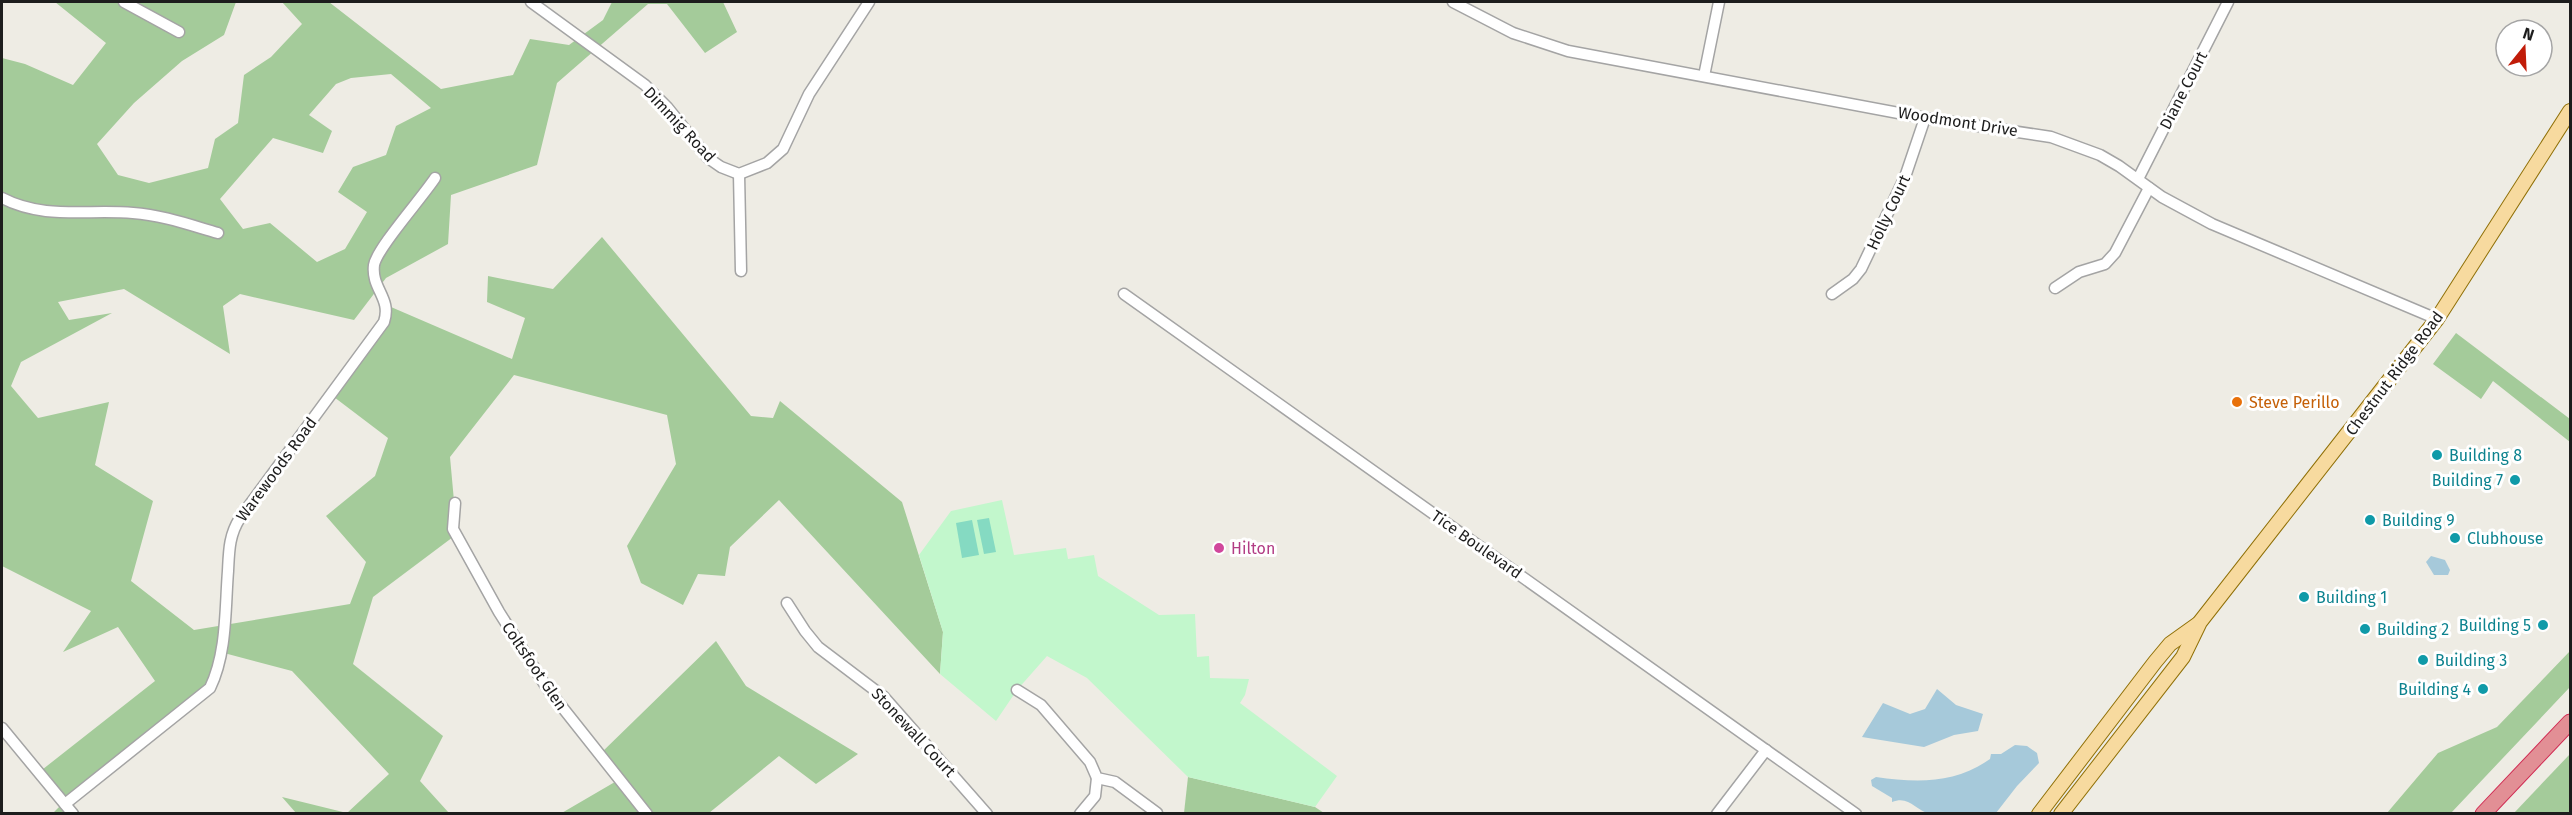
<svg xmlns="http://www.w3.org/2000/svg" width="2572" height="815" font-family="'Fira Sans',sans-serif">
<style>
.forest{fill:#a4cb9a;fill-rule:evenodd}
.park{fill:#c2f7cc}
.pitch{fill:#85dac2}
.water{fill:#a6c9da}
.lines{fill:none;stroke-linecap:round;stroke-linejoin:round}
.minor-casing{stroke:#a4a4a4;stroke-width:13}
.major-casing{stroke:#907007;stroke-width:16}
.highway-casing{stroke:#d12c54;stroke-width:17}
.minor{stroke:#fff;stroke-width:10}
.major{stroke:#f7da9f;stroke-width:14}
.highway{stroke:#e28f95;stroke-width:15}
.food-dot{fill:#e8710a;stroke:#fff;stroke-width:2}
.culture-dot{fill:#0f9aa8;stroke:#fff;stroke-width:2}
.hotel-dot{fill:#d1479c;stroke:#fff;stroke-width:2}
.labels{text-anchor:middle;stroke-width:6;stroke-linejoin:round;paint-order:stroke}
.street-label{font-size:16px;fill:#1d1d1d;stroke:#fff}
.food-label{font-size:16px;fill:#c56008;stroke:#fff;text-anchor:start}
.culture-label{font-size:16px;fill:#0d838f;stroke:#fff;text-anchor:start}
.hotel-label{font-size:16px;fill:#b23c85;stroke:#fff;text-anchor:start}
</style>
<rect width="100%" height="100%" fill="#eeece4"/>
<g class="forest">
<path d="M55,2H236L224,35L182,61L134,103L97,144L118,175L149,183L208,168L215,139L238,123L244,75L271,57L302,24L282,2H329L441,89L513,75L530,39L569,45L603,20L612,2H723L737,32L705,53L667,4H648L557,83L537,165L451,195L448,244L386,278L354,320L240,294L223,306L230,354L124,289L58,302L69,320L112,313L21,362L11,386L38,418L109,402L95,465L153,501L131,581L194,630L350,604L366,562L326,516L375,476L388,438L330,394L391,307L512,359L525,318L487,302L488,276L553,289L602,237L751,416L773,418L780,401L902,502L943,632L940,674L779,500L730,547L725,576L698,574L683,605L641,583L627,546L676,464L667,415L514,375L450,457L457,534L373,597L353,664L443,736L420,781L449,813H296L282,797L347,813L389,774L292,671L224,653L201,699L68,809L71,813H53L63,803L38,773L155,681L118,627L63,652L91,611L2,566V58L25,64L73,85L106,43ZM391,74L431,108L396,126L386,155L353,167L338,192L367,212L345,249L317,262L270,223L243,229L220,199L273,138L323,153L332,131L309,115L336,84L351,78Z"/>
<polygon points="2456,333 2570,419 2570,442 2493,381 2481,399 2433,364"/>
<polygon points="716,641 746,686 858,754 816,784 779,756 709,813 560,814 620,779 600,754"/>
<polygon points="2570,651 2570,687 2451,813 2387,813 2438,753 2497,727"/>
<polygon points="2570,754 2570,813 2514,813"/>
<polygon points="1188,777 1315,807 1324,813 1184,813"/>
</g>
<polygon class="park" points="1002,500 1014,555 1066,548 1068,559 1094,555 1098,576 1159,615 1195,614 1197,657 1209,656 1210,678 1249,679 1245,695 1240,703 1337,776 1315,807 1188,777 1087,678 1047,656 1017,690 996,721 940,674 943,632 919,555 951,511"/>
<g class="pitch">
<polygon points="989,518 996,552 984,554 977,520"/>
<polygon points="972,520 979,555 962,558 956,523"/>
</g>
<g class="water">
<polygon points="2431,556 2445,560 2450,570 2448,575 2434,575 2426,562"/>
<polygon points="1937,689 1956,705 1983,714 1978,731 1954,735 1924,747 1862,737 1883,703 1910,714 1925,709"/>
<path d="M2015,745L2027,746L2037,753L2039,763L2017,786L1996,813C1979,814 1945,815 1930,814C1915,810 1909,795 1892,802V798L1872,786L1871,780L1876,777C1917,783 1955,784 1990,759L1991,754H2001Z"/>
</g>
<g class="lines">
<g class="minor-casing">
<g id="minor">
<polyline points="124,2 179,32"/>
<polyline points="531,2 645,85 667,107 708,158 721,167 739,174 767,163 783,149 809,94 869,2"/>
<polyline points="1453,2 1513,33 1568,51 1925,118 2051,137 2100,155 2119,166 2162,197 2212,224 2437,319"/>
<polyline points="1704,76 1719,2"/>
<polyline points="739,174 741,271"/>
<polyline points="2138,179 2228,2"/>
<path d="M2,198C44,220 88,209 133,213C162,215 190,225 218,233"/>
<polyline points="2055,288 2079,272 2105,264 2115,253 2149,188"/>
<polyline points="1124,294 1856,814"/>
<polyline points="1832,294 1853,279 1861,269 1905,177 1925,118"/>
<polyline points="455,503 453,529 499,612 547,688 647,814"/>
<polyline points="787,603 805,631 818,647 884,697 987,814"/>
<polyline points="1017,690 1041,705 1090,762 1097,778 1115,782 1157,813"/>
<polyline points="2,728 73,814"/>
<path d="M65,804L210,688C227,653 225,609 228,571C229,551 229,535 240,518L384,322C392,298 371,289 374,265C377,248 422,198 435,178"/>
<polyline points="1080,814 1095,796 1097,778"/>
<polyline points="1717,814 1766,750"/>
</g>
</g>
<g class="major-casing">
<g id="major">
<polyline points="2039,814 2155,662 2170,644 2198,624"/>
<polyline points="2061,814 2183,657 2200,622 2437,319 2570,111"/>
</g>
</g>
<g class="highway-casing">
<polyline id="highway" points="2483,814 2570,722"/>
</g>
<use href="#minor" class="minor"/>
<use href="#major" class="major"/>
<use href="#highway" class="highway"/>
</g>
<circle class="food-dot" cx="2237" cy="402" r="6"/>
<g class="culture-dot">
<circle cx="2437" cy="455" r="6"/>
<circle cx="2515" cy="480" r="6"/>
<circle cx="2370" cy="520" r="6"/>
<circle cx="2455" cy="538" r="6"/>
<circle cx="2304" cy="597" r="6"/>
<circle cx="2543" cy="625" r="6"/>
<circle cx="2365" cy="629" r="6"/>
<circle cx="2423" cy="660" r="6"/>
<circle cx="2483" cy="689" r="6"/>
</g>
<circle class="hotel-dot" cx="1219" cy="548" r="6"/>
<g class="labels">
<g class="street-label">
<text transform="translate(2183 90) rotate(-63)" y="6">Diane Court</text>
<text transform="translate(1958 121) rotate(9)" y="6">Woodmont Drive</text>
<text transform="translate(680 124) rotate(47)" y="6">Dimmig Road</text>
<text transform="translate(1888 212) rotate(-65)" y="6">Holly Court</text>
<text transform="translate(2394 373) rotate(-53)" y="6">Chestnut Ridge Road</text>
<text transform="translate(276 469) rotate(-54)" y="6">Warewoods Road</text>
<text transform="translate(1477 544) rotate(35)" y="6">Tice Boulevard</text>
<text transform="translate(535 666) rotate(56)" y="6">Coltsfoot Glen</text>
<text transform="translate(914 732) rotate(47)" y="6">Stonewall Court</text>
</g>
<g class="food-label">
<text x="2249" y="408">Steve Perillo</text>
</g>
<g class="culture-label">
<text x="2449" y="461">Building 8</text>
<text x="2503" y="486" text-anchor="end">Building 7</text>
<text x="2382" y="526">Building 9</text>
<text x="2467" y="544">Clubhouse</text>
<text x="2316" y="603">Building 1</text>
<text x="2531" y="631" text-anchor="end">Building 5</text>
<text x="2377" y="635">Building 2</text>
<text x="2435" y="666">Building 3</text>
<text x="2471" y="695" text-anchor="end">Building 4</text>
</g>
<g class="hotel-label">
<text x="1231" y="554">Hilton</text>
</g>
</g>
<rect width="2572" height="815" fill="none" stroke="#1d1d1d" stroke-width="6"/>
<g transform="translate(2524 48) rotate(18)"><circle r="28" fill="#ffffff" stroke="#a5a5a5" stroke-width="1.5"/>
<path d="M0-4.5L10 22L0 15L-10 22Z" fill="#c11c09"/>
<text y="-9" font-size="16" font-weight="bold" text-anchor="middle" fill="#1d1d1d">N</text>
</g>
</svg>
